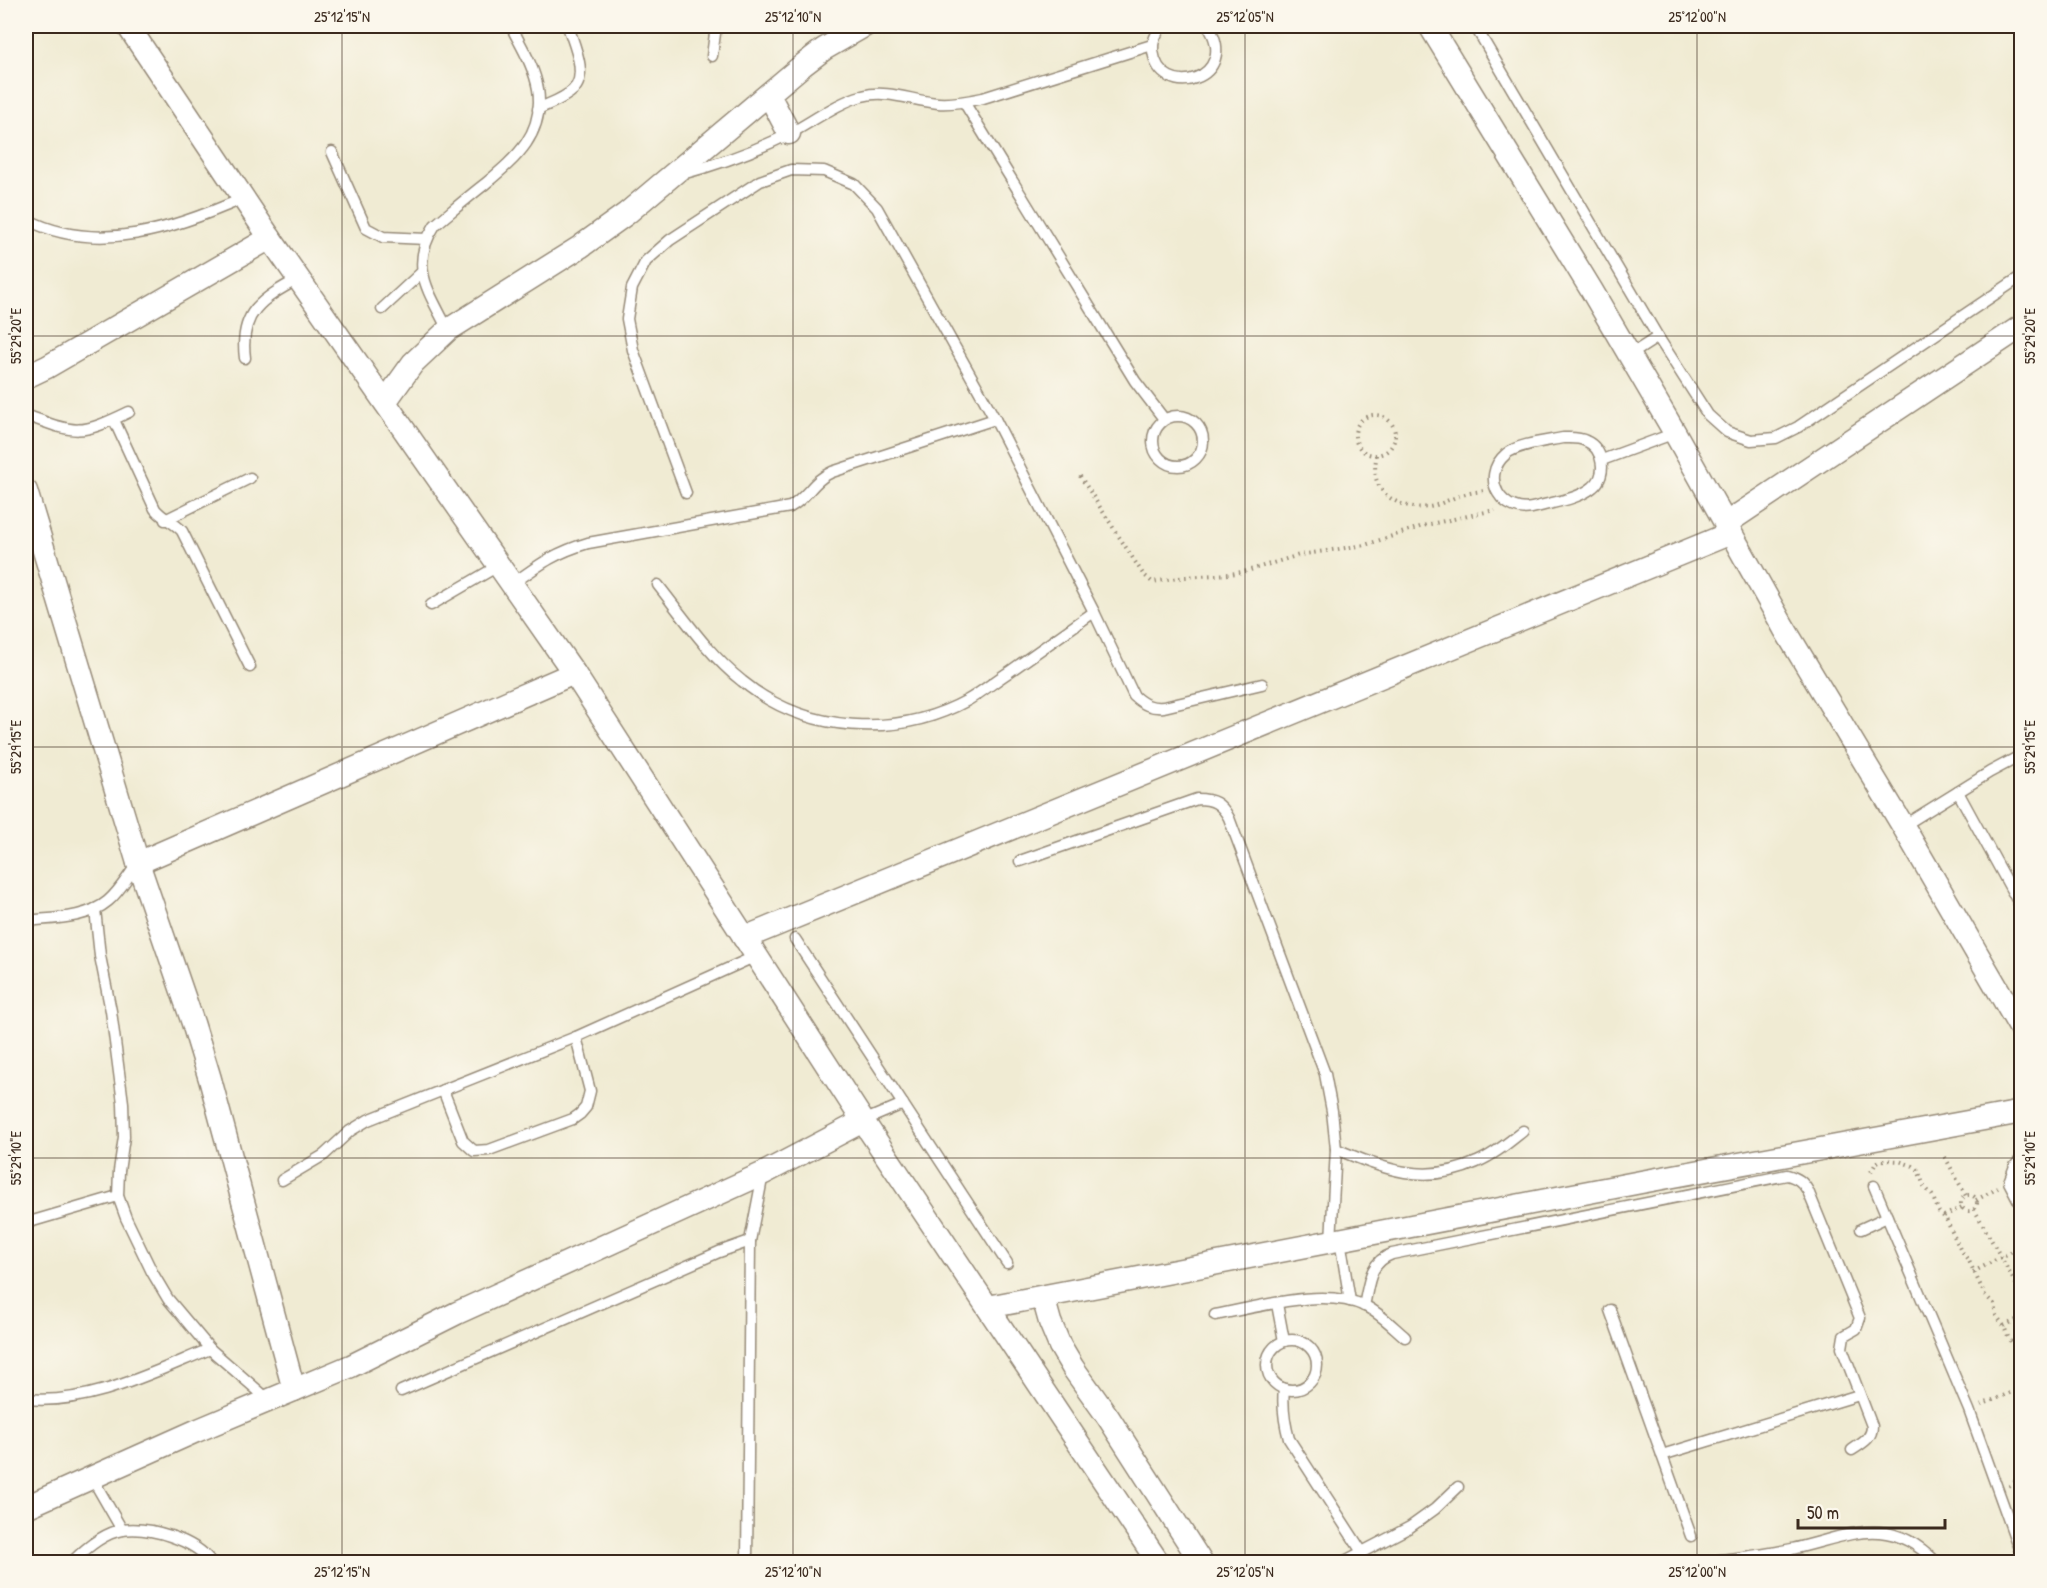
<svg xmlns="http://www.w3.org/2000/svg" width="2047" height="1588" font-family="'Patrick Hand',sans-serif">
<style>
.lines{fill:none;stroke-linecap:round;stroke-linejoin:round}
.lane-casing{stroke:#968a78;stroke-width:13}
.street-casing{stroke:#968a78;stroke-width:25}
.path{stroke:#968a78;stroke-width:4;stroke-dasharray:1.5 4.5;stroke-linecap:butt}
.lane{stroke:#fff;stroke-width:10}
.street{stroke:#fff;stroke-width:22}
.ticks{fill:none;stroke:#3b2a1e;stroke-width:1.5;stroke-opacity:0.45}
.neatline{fill:none;stroke:#3b2a1e;stroke-width:2}
.ticks-label{font-size:15px;text-anchor:middle;fill:#3b2a1e}
</style>
<rect width="100%" height="100%" fill="#fbf7ec"/>
<filter id="ink" filterUnits="userSpaceOnUse"><feTurbulence type="fractalNoise" baseFrequency=".0167" numOctaves="2"/><feDisplacementMap in="SourceGraphic" scale="12" xChannelSelector="R" yChannelSelector="G"/><feConvolveMatrix kernelMatrix="1 2 1 2 8 2 1 2 1" color-interpolation-filters="sRGB"/></filter>
<filter id="wash" filterUnits="userSpaceOnUse"><feTurbulence type="fractalNoise" baseFrequency=".008" numOctaves="4" result="noise"/><feDisplacementMap in="SourceGraphic" scale="24" xChannelSelector="R" yChannelSelector="G"/><feGaussianBlur stdDeviation="1.35" result="paint"/><feColorMatrix in="noise" values="0 0 0 0 0 0 0 0 0 0 0 0 0 0 0 0 0 1.4 0 .05"/><feComposite in="paint" operator="in"/></filter>
<g filter="url(#wash)">
<rect width="100%" height="100%" fill="#f0ebd3"/>
</g>
<g filter="url(#ink)">
<g class="lines">
<g class="lane-casing">
<g id="lane">
<path d="M1162,26C1156,33 1152,41 1153,51C1160,104 1242,78 1208,26"/>
<polyline points="1475,26 1658,337 1708,415 1727,432 1751,440 1776,438 1798,427 2022,276"/>
<polyline points="712,56 716,26"/>
<polyline points="964,102 1135,381 1164,419"/>
<path d="M538,109C550,103 564,99 573,90C589,75 573,43 568,26"/>
<polyline points="332,152 366,228 383,237 426,239"/>
<path d="M682,174C719,164 755,151 789,134C810,123 840,101 862,96C888,89 912,101 938,103C953,104 969,101 983,98L1152,45"/>
<path d="M26,219C97,256 176,228 244,198"/>
<polyline points="382,309 422,272"/>
<path d="M448,330C429,291 408,267 435,225C452,211 468,197 485,184C516,158 545,134 538,89C534,66 521,46 511,26"/>
<polyline points="1630,355 1658,337"/>
<path d="M245,358C239,312 262,299 298,279"/>
<path d="M26,415C76,434 79,436 129,412"/>
<circle cx="1178" cy="441" r="25"/>
<path d="M114,420L155,509C163,519 174,522 182,531L250,667"/>
<path d="M1563,438C1571,438 1579,437 1586,441C1603,448 1608,475 1593,487C1579,499 1554,502 1536,507C1503,517 1478,478 1506,454C1517,444 1548,441 1563,438Z"/>
<polyline points="1602,460 1675,433"/>
<path d="M686,493L633,350L627,319L632,288L646,261L670,240L760,181L791,170L824,171L854,184L877,208L995,419L1094,612L1134,696C1144,705 1151,708 1164,707L1262,684"/>
<polyline points="165,520 250,478"/>
<path d="M511,585C539,565 554,553 588,543L790,507C808,497 813,480 832,472L995,419"/>
<path d="M658,585C684,618 709,655 742,681C805,733 897,739 968,700C982,692 995,681 1009,672C1037,652 1066,632 1094,612"/>
<polyline points="431,605 498,566"/>
<polyline points="1958,792 2022,909"/>
<polyline points="1903,826 1990,772 2022,755"/>
<path d="M1020,861L1197,799C1213,799 1221,803 1229,818L1325,1074L1332,1111L1336,1149L1331,1241"/>
<polyline points="95,909 100,956 111,1011 123,1103 124,1137 119,1171 118,1196 126,1218 152,1272 168,1299 210,1349 270,1401"/>
<path d="M26,921C52,918 87,919 108,901C120,891 128,876 138,863"/>
<polyline points="795,939 1007,1263"/>
<polyline points="443,1090 463,1141 474,1151 489,1150 573,1119 580,1114 586,1107 590,1091 576,1037"/>
<polyline points="863,1121 903,1104"/>
<path d="M1336,1149C1384,1169 1425,1186 1477,1162C1494,1155 1509,1142 1523,1131"/>
<polyline points="2022,1158 2015,1166 2009,1182 2022,1207"/>
<polyline points="282,1180 324,1155 350,1131 368,1120 576,1037 756,956"/>
<polyline points="1874,1186 1969,1410 2022,1557"/>
<polyline points="26,1223 118,1196"/>
<polyline points="1861,1229 1887,1217"/>
<polyline points="1340,1240 1350,1301"/>
<polyline points="1277,1304 1284,1341"/>
<path d="M1364,1306C1369,1284 1369,1262 1392,1254L1787,1175C1798,1178 1803,1182 1808,1191L1860,1318L1856,1329L1844,1336L1842,1348L1872,1426C1872,1439 1862,1443 1852,1450"/>
<polyline points="1610,1310 1691,1536"/>
<path d="M1215,1315C1259,1307 1323,1287 1365,1306C1380,1313 1392,1326 1405,1337"/>
<circle cx="1292" cy="1365" r="25"/>
<path d="M1284,1389C1282,1407 1284,1421 1289,1439L1362,1552"/>
<polyline points="401,1391 719,1252 750,1241"/>
<path d="M26,1399C90,1405 151,1373 210,1349"/>
<polyline points="1662,1455 1859,1395"/>
<polyline points="91,1476 122,1530"/>
<path d="M72,1562C85,1549 103,1533 122,1530C150,1526 195,1540 211,1562"/>
<polyline points="747,1562 750,1241 763,1174"/>
<polyline points="1343,1562 1410,1527 1435,1509 1458,1487"/>
<path d="M1706,1562C1735,1558 1764,1555 1792,1549C1850,1536 1887,1512 1936,1562"/>
</g>
</g>
<g class="street-casing">
<g id="street">
<polyline points="128,26 270,238 574,673 863,1121 1158,1562"/>
<polyline points="1430,26 1592,291 1675,433 1784,628 1903,826 2022,1031"/>
<polyline points="769,95 789,133"/>
<polyline points="26,377 47,367 270,238"/>
<polyline points="385,402 413,363 448,330 580,247 626,214 803,65 824,49 864,26"/>
<polyline points="26,491 138,863 193,1023 210,1079 294,1390"/>
<polyline points="1725,524 2022,326"/>
<polyline points="138,863 574,673"/>
<polyline points="744,938 1731,533"/>
<polyline points="1043,1297 1050,1322 1060,1346 1073,1368 1108,1417 1201,1562"/>
<polyline points="988,1307 1641,1182 2022,1112"/>
<polyline points="26,1507 196,1431 351,1366 457,1313 764,1173 863,1121"/>
</g>
</g>
<g class="path">
<circle cx="1375" cy="435" r="20"/>
<path d="M1376,455C1376,463 1374,471 1376,478C1381,500 1409,510 1429,507C1440,505 1449,499 1460,496C1467,493 1475,492 1483,491"/>
<polyline points="1080,476 1143,574 1152,582 1185,577 1230,574 1247,571 1299,555 1365,545 1426,525 1495,510"/>
<polyline points="1945,1157 1966,1196"/>
<polyline points="1871,1172 1876,1163 1881,1160 1899,1161 1913,1166 1918,1170 1924,1186 1932,1195 1939,1212 1946,1219 1960,1249 1969,1261 1985,1295 1994,1304 1996,1315 2004,1326 2008,1337 2015,1347 2022,1362"/>
<circle cx="1969" cy="1203" r="8"/>
<polyline points="1976,1200 1998,1188"/>
<polyline points="1974,1209 2022,1295"/>
<polyline points="1944,1216 1962,1207"/>
<polyline points="1973,1272 2022,1246"/>
<polyline points="2022,1310 2022,1316"/>
<polyline points="2004,1326 2022,1317"/>
<polyline points="1981,1405 2022,1388"/>
<polyline points="2009,1486 2018,1479 2022,1472"/>
</g>
<use href="#lane" class="lane"/>
<use href="#street" class="street"/>
</g>
</g>
<path class="ticks" d="M342,26V1562M793,26V1562M1245,26V1562M1697,26V1562M26,336H2022M26,747H2022M26,1158H2022"/>
<rect width="2047" height="1588" fill="none" stroke="#fbf7ec" stroke-width="66"/>
<path d="M1798 1519v9h147v-9" fill="none" stroke="#3b2a1e" stroke-width="3"/>
<text x="1807" y="1519" font-size="18" fill="#3b2a1e" stroke="#fbf7ec" stroke-width="4.5" paint-order="stroke">50 m</text>
<rect x="33" y="33" width="1981" height="1522" class="neatline"/>
<g class="ticks-label">
<text x="342" y="22">25°12'15"N</text>
<text x="793" y="22">25°12'10"N</text>
<text x="1245" y="22">25°12'05"N</text>
<text x="1697" y="22">25°12'00"N</text>
<text transform="translate(2030 336) rotate(-90)" y="5">55°29'20"E</text>
<text transform="translate(16 336) rotate(-90)" y="5">55°29'20"E</text>
<text transform="translate(2030 747) rotate(-90)" y="5">55°29'15"E</text>
<text transform="translate(16 747) rotate(-90)" y="5">55°29'15"E</text>
<text transform="translate(2030 1158) rotate(-90)" y="5">55°29'10"E</text>
<text transform="translate(16 1158) rotate(-90)" y="5">55°29'10"E</text>
<text x="342" y="1577">25°12'15"N</text>
<text x="793" y="1577">25°12'10"N</text>
<text x="1245" y="1577">25°12'05"N</text>
<text x="1697" y="1577">25°12'00"N</text>
</g>
</svg>
